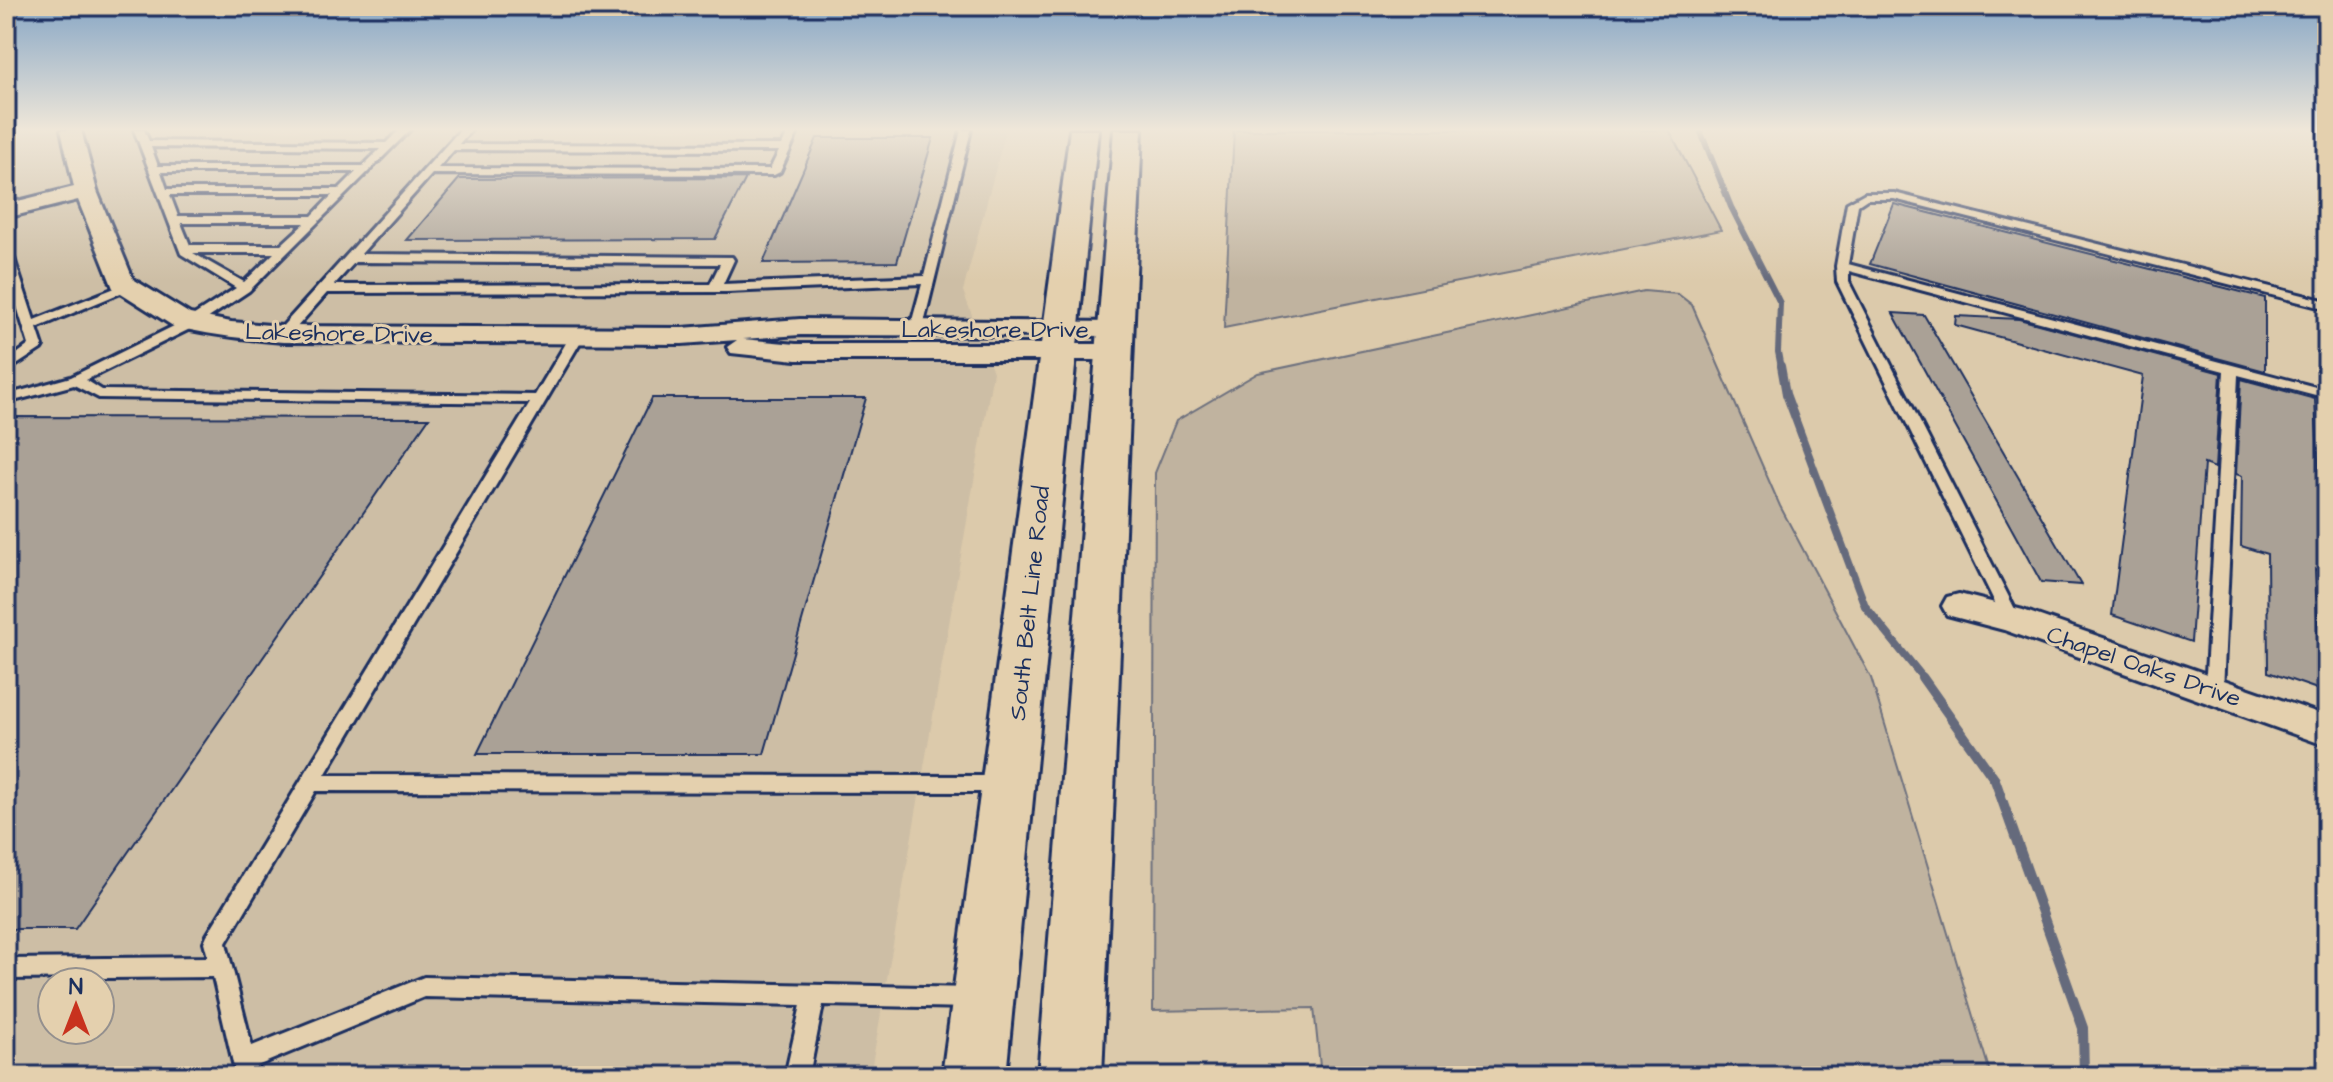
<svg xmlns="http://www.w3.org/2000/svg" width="2333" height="1082" font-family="'Architects Daughter',sans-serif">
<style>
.built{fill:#cdbea5;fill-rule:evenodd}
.green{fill:#c0b39f;stroke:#6e717e;stroke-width:2}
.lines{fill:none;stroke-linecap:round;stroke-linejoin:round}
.stream-far2{stroke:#656a7c;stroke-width:6}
.stream-far1{stroke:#656a7c;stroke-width:8}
.stream{stroke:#656a7c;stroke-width:10}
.building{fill:#aaa196;stroke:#1b2f5e;stroke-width:2}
.lane-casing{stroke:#1b2f5e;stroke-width:6}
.street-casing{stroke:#1b2f5e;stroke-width:6}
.primary-casing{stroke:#1b2f5e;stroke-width:6}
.lane{fill:#e4d0ae;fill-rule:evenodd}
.street{fill:#e4d0ae;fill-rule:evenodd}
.primary{fill:#e4d0ae;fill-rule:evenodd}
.labels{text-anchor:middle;stroke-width:6;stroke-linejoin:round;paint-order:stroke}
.street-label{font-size:24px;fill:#1b2f5e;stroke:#e4d0ae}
</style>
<rect width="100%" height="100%" fill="#dccaab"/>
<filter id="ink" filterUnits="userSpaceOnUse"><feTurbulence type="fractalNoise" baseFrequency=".0125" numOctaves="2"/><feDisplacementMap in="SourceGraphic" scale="16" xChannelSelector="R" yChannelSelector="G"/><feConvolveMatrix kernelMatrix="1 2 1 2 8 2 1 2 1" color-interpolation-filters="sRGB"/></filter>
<g filter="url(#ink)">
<path class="built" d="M6,130H1006L963,291L993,372L870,1076H6ZM52,982H100V1030H52Z"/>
<g class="green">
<polygon points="1234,130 1669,130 1721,230 1224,328"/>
<polygon points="1644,291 1678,294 1692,305 1780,506 1871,678 1991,1076 1321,1076 1314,1008 1153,1011 1155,473 1176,421 1258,373"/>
</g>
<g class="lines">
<polyline class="stream-far2" points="1700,130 1731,207 1780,303 1778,352 1781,368"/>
<polyline class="stream-far1" points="1781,366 1786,394 1865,606 1924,679"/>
<polyline class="stream" points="1922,677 1995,780 2083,1028 2084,1076"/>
</g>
<g class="building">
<polygon points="817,138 933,138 897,262 763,263"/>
<polygon points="746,178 715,239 407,240 459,179"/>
<polygon points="1894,204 2265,298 2265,371 1870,264"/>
<polygon points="1893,313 1924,315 2081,585 2041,582"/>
<polygon points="1956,316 2019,319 2221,373 2215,468 2204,464 2191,642 2112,615 2143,376 1955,325"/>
<polygon points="2241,379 2315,399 2320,499 2320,571 2315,569 2320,690 2268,672 2267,554 2241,546 2242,476 2236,474"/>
<polygon points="652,398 866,398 764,754 477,754"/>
<polygon points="6,417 429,418 75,929 6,929"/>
</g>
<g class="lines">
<g class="lane-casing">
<g id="lane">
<path d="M134,130H144L149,141L386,143L399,130H410L249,291L198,325L86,380L102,390L535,395L572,333L577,332L584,336L325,775L1001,776L1008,778L1011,784L1008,790L1001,792L316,791L226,943L252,1046L424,977L972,988L980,991L983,998L980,1005L972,1008L823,1005L809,1076H785L801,1005L424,997L257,1066L260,1076H236L213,977L6,979V959L208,957L204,942L207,935L530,403L99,398L74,385L6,403V395L71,377L188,319L236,288L181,254ZM151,147L380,149L363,166H158ZM161,172H356L339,189H167ZM170,195H332L312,216H178ZM181,223H305L281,245H190ZM193,253H274L244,282Z"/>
<path d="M460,130H471L459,144L782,145L789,130H799L780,172L774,175L432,174L361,254L732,257L734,260L723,284L924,276L961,130H971L922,331H912L910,328L922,284L727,292L327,293L288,337H278V331ZM454,150L779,151L770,169L438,168ZM355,262L720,264L710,284L334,285Z"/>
<polygon points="1865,193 1894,193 2327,301 2327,309 1894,199 1867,199 1858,205 1848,264 2327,390 2327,398 2238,375 2223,690 2220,695 2214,697 2208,695 2205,690 2224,371 1849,271 1849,282 2020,619 2017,623 2005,623 1837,282 1836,266 1847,203"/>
<polygon points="6,248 12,252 34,320 125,284 133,284 135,287 37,328 43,346 41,349 6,372 6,362 29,345 6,271"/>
</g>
</g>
<g class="street-casing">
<g id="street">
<path d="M61,130H81L97,191L133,279L190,314L231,322L283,326L682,328L800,319L1117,322L1126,324L1130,330L1126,336L800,335L743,339L796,344H1115L1125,346L1128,352L1125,358L1115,360H796L731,353L727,347L737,340L682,344L283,342C245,339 209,335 173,326L113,288L78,200L6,218V204L74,187Z"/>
<polygon points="1959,594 2023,610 2327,716 2327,746 2004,630 1947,615 1942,606 1947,597"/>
</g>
</g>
<g class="primary-casing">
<g id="primary">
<polygon points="1070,130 1098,130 1006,1076 942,1076"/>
<polygon points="1114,130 1142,130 1102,1076 1038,1076"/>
</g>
</g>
<use href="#lane" class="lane"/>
<use href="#street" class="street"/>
<use href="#primary" class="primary"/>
</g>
</g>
<linearGradient id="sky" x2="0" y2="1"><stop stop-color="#87a6c5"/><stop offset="0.46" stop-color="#efe7d9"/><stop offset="1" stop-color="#efe7d9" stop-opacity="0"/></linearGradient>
<rect width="2333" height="281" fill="url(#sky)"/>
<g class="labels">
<g class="street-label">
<text x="995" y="337">Lakeshore Drive</text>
<text transform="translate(339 333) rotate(1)" y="8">Lakeshore Drive</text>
<text transform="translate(1029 603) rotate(-84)" y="8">South Belt Line Road</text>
<text transform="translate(2144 666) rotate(19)" y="8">Chapel Oaks Drive</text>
</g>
</g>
<rect width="2333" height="1082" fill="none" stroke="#e4d0ae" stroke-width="32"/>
<rect x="16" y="16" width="2301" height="1050" fill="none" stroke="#1b2f5e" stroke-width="3" filter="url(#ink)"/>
<g transform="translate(76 1006)"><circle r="38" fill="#e4d0ae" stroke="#94908e" stroke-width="2"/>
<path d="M0-6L14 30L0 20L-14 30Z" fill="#c8321e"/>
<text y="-12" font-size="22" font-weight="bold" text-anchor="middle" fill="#1b2f5e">N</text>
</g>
</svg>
